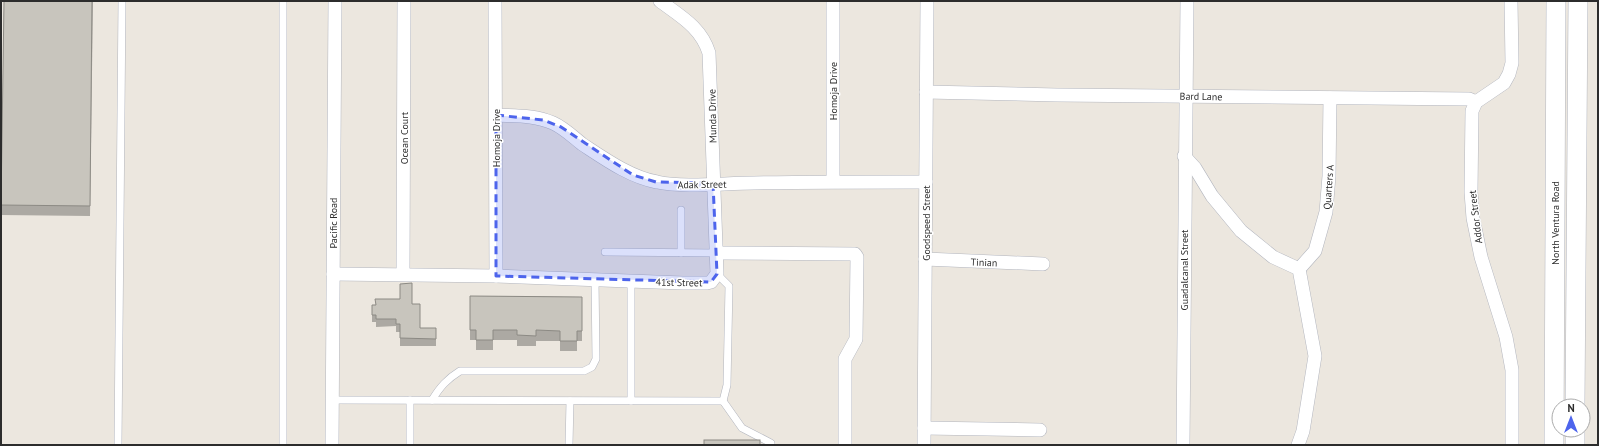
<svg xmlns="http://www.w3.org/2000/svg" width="1599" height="446" font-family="'PT Sans',sans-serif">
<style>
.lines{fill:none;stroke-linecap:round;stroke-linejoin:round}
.service-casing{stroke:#b2b5be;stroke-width:8}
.minor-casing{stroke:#b2b5be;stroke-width:14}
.secondary-casing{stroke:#b2b5be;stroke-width:20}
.service{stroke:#fff;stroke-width:7}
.minor{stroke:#fff;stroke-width:13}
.secondary{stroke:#fff;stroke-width:19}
.wall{fill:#aca9a3}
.building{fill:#c8c5bd;stroke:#8c8a84}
.marked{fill:#4d64ec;fill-opacity:0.2;stroke:#4d64ec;stroke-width:3;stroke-dasharray:8 5;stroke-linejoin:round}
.labels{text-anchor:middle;stroke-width:3;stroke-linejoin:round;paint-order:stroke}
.street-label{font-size:10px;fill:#2c2c2c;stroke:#fff}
</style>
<rect width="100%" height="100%" fill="#ece7df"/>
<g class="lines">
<g class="service-casing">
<g id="service">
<polyline points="605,252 717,253"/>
<polyline points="681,253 681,210"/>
<polyline points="631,281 631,401"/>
<polyline points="332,400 723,401 727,385 729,286 717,274"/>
<path d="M432,400C440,387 447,379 460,371H584L592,367L596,359L595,279"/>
<polyline points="723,401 742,428 771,443 771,445"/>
<polyline points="118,445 122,1"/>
<polyline points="283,445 283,1"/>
<polyline points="410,445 410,400"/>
<polyline points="569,445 570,401"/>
</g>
</g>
<g class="minor-casing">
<g id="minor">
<polyline points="495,1 496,276"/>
<polyline points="833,1 833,181"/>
<polyline points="1511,1 1512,63 1509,74 1504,83 1476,102 1472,111 1471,192 1473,218 1481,257 1506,337 1512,370 1512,445"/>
<polyline points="926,92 1057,95 1469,99 1476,102"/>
<path d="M496,115C516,116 535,115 553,123C564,128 572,136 582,144C605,159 630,177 657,182C685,188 724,183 754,183C811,182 868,182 926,182"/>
<polyline points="1184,156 1195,168 1212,196 1241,231 1273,257 1299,269 1315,356 1303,431 1298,445"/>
<polyline points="717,253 855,254 857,257 856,339 845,359 845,445"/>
<polyline points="925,259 1043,264"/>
<polyline points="1299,269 1315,251 1326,212 1329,176 1330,98"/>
<path d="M333,274L496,276L683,283H707L711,282L717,274L709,53C701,27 680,16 660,1"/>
<polyline points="403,274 404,1"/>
<polyline points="924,428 1040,430"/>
<polyline points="332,445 335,1"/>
<polyline points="924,445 927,1"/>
<polyline points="1183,445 1187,1"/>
</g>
</g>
<g class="secondary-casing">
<g id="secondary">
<polyline points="1575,406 1578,1"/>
<polyline points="1554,445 1556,1"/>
<polyline points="1575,445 1575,430"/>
</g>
</g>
<use href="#service" class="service"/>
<use href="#minor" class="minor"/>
<use href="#secondary" class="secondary"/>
</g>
<g class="wall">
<polygon points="4,1 93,1 90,216 1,215"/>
<polygon points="470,296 582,297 582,341 577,341 577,351 560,351 560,341 536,341 536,346 517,346 517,340 493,340 493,350 476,350 476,340 470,340"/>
<polygon points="412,304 420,328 436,328 436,346 400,346 400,332 396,332 396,326 376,327 376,322 372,322 372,305"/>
</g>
<g class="building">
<polygon points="4,1 92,1 90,206 1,205"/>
<polygon points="412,283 412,304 420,304 420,328 436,328 436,339 400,338 400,324 396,324 396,319 376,319 376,315 372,315 372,305 376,305 375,299 400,299 400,284"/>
<polygon points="470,296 582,297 582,331 577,331 577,341 560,341 560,331 536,330 536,336 517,335 517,330 493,330 493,340 476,340 476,330 470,330"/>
<rect x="704" y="440" width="56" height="5"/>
</g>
<path class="marked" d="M496,115L543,120L561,127L633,175L656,182L713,183L717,274L711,282L496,276Z"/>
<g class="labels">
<g class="street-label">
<text transform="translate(833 91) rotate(-90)" y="4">Homoja Drive</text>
<text transform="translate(1201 96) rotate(1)" y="4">Bard Lane</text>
<text transform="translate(712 116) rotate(-91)" y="4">Munda Drive</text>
<text transform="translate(404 138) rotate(-90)" y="4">Ocean Court</text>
<text transform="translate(496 138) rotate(-90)" y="4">Homoja Drive</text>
<text transform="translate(702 184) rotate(-1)" y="4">Adak Street</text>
<text transform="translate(1328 187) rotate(-86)" y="4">Quarters A</text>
<text transform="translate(1475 217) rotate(-97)" y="4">Addor Street</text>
<text transform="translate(333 223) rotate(-90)" y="4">Pacific Road</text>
<text transform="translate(926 223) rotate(-90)" y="4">Goodspeed Street</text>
<text transform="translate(1555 223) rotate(-90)" y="4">North Ventura Road</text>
<text transform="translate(984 262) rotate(2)" y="4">Tinian</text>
<text transform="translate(1184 270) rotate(-90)" y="4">Guadalcanal Street</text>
<text transform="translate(679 282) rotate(1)" y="4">41st Street</text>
</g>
</g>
<rect width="1599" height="446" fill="none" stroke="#2c2c2c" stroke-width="4"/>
<g transform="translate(1571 418)"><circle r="19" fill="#ffffff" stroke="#ababab"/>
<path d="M0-3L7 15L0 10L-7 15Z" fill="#4d64ec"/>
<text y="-6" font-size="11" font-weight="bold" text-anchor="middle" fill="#2c2c2c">N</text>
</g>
</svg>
